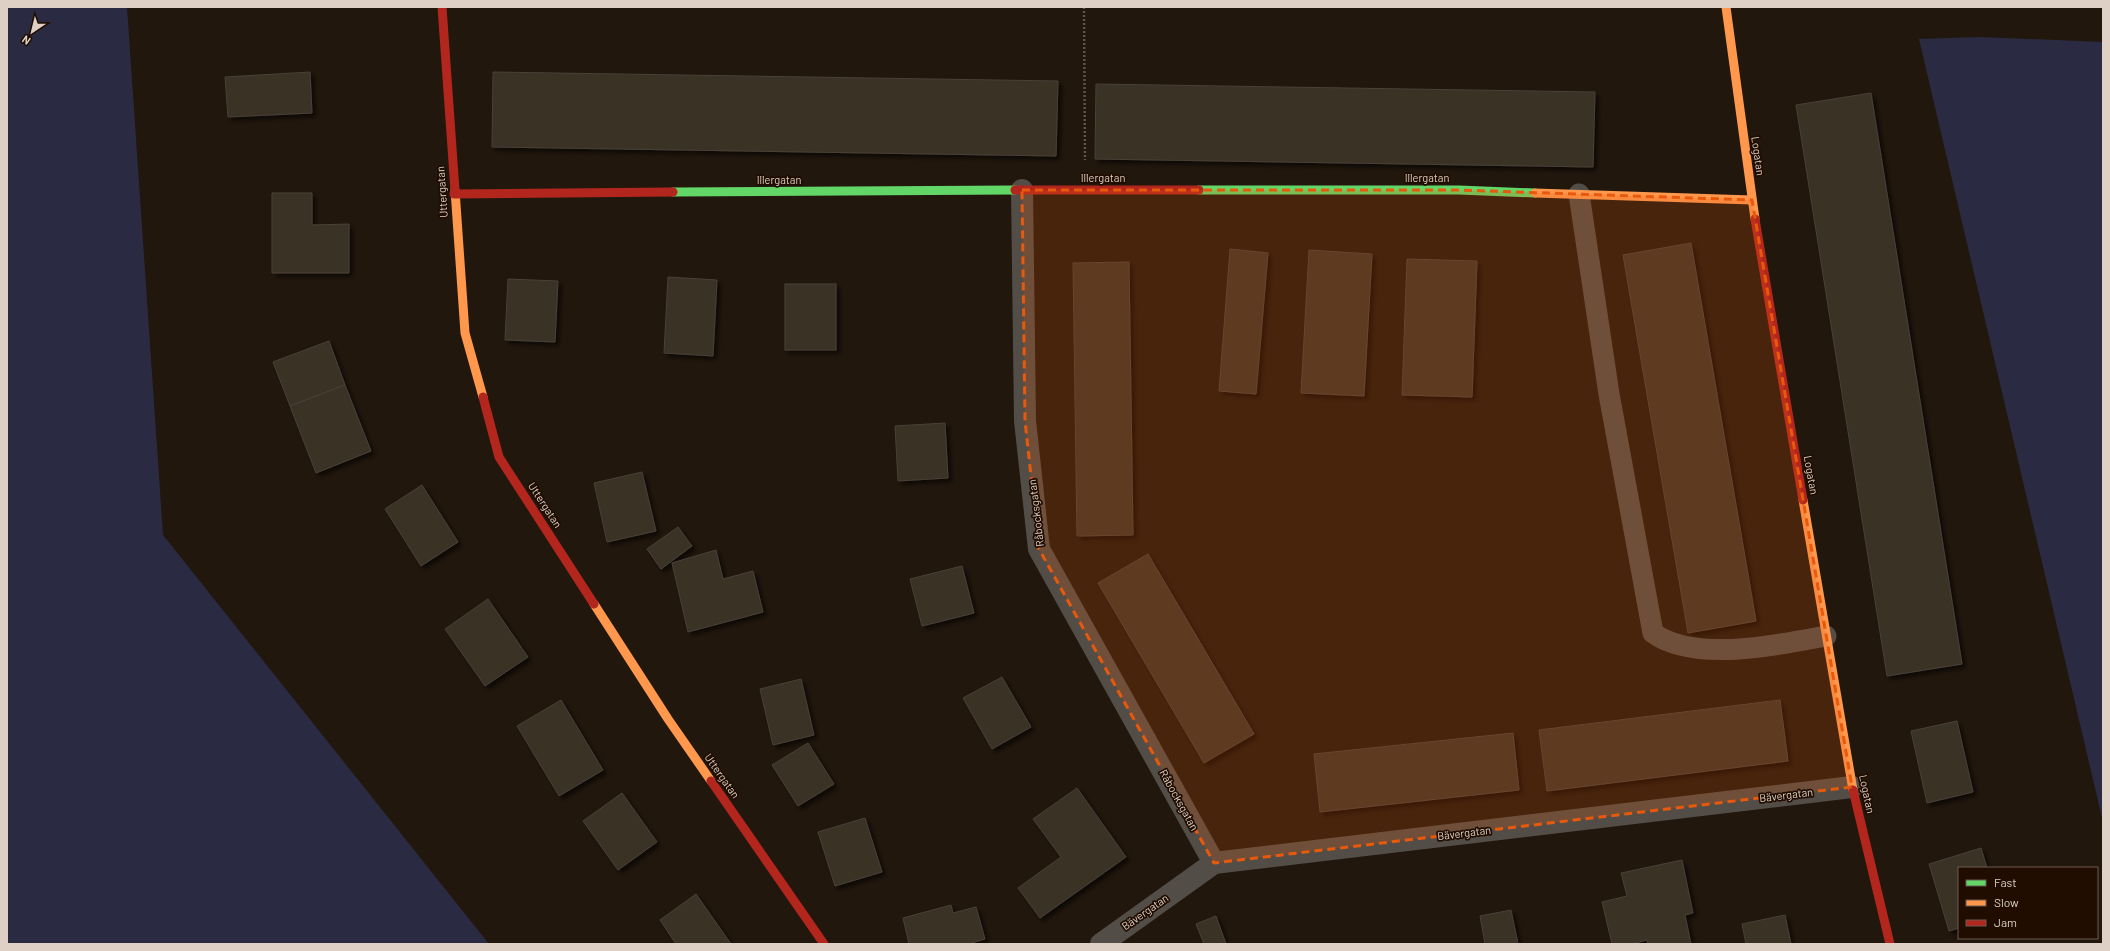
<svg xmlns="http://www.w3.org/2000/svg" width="2110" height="951" font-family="Barlow,sans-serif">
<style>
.green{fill:#2a2b43}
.building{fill:#3a3028;stroke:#4a4137;filter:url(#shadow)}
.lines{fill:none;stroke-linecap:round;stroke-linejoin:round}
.path{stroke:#5c554f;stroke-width:2.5;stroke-dasharray:2 2;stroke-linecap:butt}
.lane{stroke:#534d47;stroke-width:21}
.street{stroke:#534d47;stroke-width:22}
.fast{stroke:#63d668;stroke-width:9}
.slow{stroke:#ff974d;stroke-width:9}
.jam{stroke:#b3261e;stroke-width:9}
.marked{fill:#e8590c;fill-opacity:0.2;stroke:#e8590c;stroke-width:3;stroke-dasharray:8 5;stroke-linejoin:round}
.labels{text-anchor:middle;stroke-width:3.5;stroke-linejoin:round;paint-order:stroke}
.street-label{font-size:11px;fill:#ded0c5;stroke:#200d00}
</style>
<defs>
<filter id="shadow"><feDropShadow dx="3.5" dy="3.5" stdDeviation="2" flood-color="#0009"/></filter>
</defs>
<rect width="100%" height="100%" fill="#22170d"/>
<g class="green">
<polygon points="7,7 127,7 163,535 489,944 7,944"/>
<polygon points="1980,37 2103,42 2103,822 1919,39"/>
</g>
<g class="building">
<polygon points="310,72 312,113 228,117 225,77"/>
<polygon points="493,72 1058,81 1056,156 492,147"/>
<polygon points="1096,84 1595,92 1593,167 1095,159"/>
<polygon points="1871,93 1962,664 1887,676 1796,105"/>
<polygon points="272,193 312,193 312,225 349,224 349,273 272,273"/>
<polygon points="1691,243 1756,621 1688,633 1623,255"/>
<polygon points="1230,249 1268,253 1256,394 1219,391"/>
<polygon points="1309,250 1372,254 1364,396 1301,393"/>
<polygon points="1407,259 1477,261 1472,397 1402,395"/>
<polygon points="1129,262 1133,535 1077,536 1073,263"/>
<polygon points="668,277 717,280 713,356 664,353"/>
<polygon points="508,279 558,281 555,342 505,340"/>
<rect x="785" y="284" width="51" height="66"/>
<polygon points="329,341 345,385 290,406 273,362"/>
<polygon points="345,385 371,451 316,473 290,406"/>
<polygon points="945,423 948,478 898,481 895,426"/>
<polygon points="642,472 656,531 607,542 594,483"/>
<polygon points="422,485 458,542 421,566 385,509"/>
<polygon points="678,527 692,546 661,569 647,549"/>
<polygon points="716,550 723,579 753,571 763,612 688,632 672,563"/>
<polygon points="1148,554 1254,734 1204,763 1098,583"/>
<polygon points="962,566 974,613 922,626 910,579"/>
<polygon points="488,599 528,657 485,686 445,629"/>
<polygon points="1002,677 1031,727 992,749 963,698"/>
<polygon points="801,679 814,735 773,745 760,689"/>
<polygon points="561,700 603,770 559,796 517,726"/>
<polygon points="1780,700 1788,761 1547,791 1539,730"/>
<polygon points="1957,721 1973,792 1927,803 1911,731"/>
<polygon points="1513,733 1519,790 1320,812 1314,754"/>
<polygon points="808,743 834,784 798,806 772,765"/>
<polygon points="1077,788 1126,857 1040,918 1018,888 1061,857 1033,819"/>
<polygon points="622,793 657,842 618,870 583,821"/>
<polygon points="865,818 882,872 835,886 818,832"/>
<polygon points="1981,848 1987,868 1959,868 1959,928 1949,931 1929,864"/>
<polygon points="1682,860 1693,913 1685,915 1691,944 1648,944 1647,940 1631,944 1612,944 1602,902 1627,896 1621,873"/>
<polygon points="696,894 731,944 676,944 660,920"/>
<polygon points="951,905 953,913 976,907 985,939 968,944 909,944 903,918"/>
<polygon points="1511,910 1518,944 1485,944 1480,916"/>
<polygon points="1785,915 1791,944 1746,944 1742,924"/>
<polygon points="1216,916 1226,944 1204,944 1196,924"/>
</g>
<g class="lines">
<polyline class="path" points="1084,7 1085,160"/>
<path class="lane" d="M1579,194L1609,394L1653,633C1695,663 1778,645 1826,636"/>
<g class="street">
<polyline points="1022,190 1025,421 1039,549 1214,863"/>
<polyline points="1101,944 1214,863 1852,787"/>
</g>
<g class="fast">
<polyline points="1199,190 1459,190 1535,193"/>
<polyline points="673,192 1015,190"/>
</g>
<g class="slow">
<polyline points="1726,7 1755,219"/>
<polyline points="455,190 465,333 483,397"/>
<polyline points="1535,193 1752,200"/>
<polyline points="1803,500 1853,790"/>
<polyline points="594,604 668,719 711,781"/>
</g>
<g class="jam">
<polyline points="442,7 455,190"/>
<polyline points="1015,190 1199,190"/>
<polyline points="454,194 673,192"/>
<polyline points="1755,219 1803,500"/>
<polyline points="483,397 499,457 594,604"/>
<polyline points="711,781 824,944"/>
<polyline points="1853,790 1890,944"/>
</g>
</g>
<path class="marked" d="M1022,190H1459L1752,200L1852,787L1214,863L1039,549L1025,421Z"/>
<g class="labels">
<g class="street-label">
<text transform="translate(1758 156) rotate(82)" y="4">Logatan</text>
<text x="1103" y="182">Illergatan</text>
<text x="1427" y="182">Illergatan</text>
<text x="779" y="184">Illergatan</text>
<text transform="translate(442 192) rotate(-94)" y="4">Uttergatan</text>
<text transform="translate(1811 475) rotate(80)" y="4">Logatan</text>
<text transform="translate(545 505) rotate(57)" y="4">Uttergatan</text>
<text transform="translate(1036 513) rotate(-97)" y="4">Råbocksgatan</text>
<text transform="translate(722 776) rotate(55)" y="4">Uttergatan</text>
<text transform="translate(1867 794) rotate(78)" y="4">Logatan</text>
<text transform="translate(1786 795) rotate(-7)" y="4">Bävergatan</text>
<text transform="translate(1179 800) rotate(61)" y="4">Råbocksgatan</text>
<text transform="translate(1464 833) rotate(-7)" y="4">Bävergatan</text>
<text transform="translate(1145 912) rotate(-35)" y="4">Bävergatan</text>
</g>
</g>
<rect width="2110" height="951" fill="none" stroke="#ded0c5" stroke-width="16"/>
<rect x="1958" y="867" width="140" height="72" fill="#200d00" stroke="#6c5b4f"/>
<rect x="1966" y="880" width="20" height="6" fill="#63d668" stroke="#6c5b4f"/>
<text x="1994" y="887" font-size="12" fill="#ded0c5">Fast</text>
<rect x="1966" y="900" width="20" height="6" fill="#ff974d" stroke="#6c5b4f"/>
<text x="1994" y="907" font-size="12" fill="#ded0c5">Slow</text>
<rect x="1966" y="920" width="20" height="6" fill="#b3261e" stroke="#6c5b4f"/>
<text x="1994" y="927" font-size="12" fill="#ded0c5">Jam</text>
<g transform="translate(32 32) rotate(215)" stroke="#200d00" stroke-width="3" paint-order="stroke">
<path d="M0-3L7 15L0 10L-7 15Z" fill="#ded0c5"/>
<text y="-6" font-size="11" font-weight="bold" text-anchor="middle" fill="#ded0c5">N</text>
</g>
</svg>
